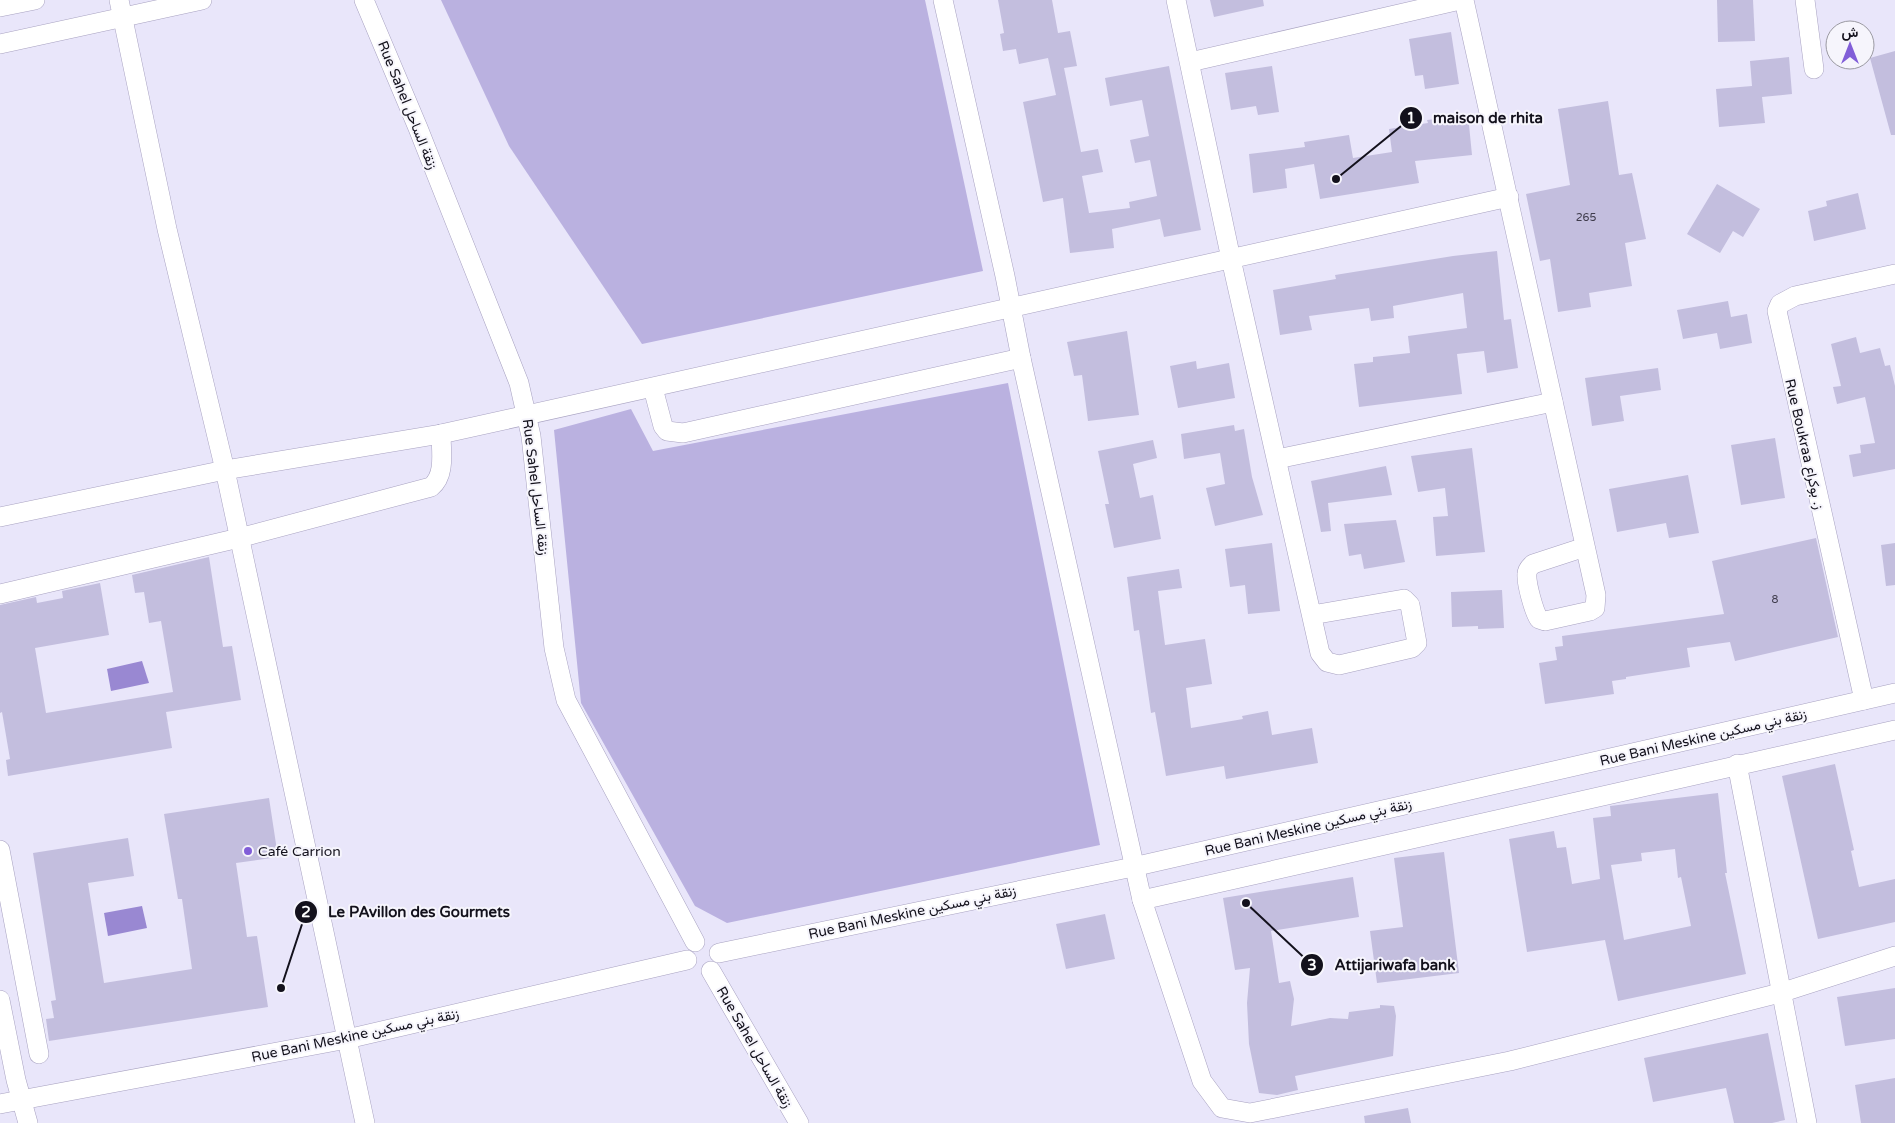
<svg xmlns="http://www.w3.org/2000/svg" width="1895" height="1123" font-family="'Varela Round',Vazirmatn,sans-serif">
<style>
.green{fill:#bab1e0}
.water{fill:#9988d2}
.building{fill:#c3bede;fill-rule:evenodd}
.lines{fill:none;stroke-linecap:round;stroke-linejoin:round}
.street-casing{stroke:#a8a2c1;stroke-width:20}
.street{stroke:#fff;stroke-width:19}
.poi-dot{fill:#815ed8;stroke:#f6f5fc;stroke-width:2}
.labels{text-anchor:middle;stroke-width:4;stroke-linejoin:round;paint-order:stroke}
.number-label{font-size:11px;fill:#3f3c4c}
.street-label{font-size:14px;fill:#13111c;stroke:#f6f5fc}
.poi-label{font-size:14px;fill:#13111c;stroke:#f6f5fc;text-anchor:start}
.leader{fill:none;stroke:#13111c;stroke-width:2}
.callout-dot{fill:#13111c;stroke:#f6f5fc;stroke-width:2}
.mark-label{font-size:15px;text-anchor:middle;font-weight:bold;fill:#fff}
.callout-label{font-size:15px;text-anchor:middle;font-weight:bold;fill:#13111c;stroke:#f6f5fc;stroke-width:4;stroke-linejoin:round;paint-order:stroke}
</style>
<rect width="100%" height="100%" fill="#e9e6fa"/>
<g class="green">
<polygon points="441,0 925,0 983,271 642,344 509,146"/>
<polygon points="1008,383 1100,845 727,923 695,906 581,703 554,430 631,409 653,451"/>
</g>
<g class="water">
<polygon points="142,661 149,683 111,691 107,669"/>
<polygon points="142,906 147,928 108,936 104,913"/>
</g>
<g class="building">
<polygon points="998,0 1052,0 1058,33 1070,31 1077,66 1064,68 1081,152 1098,149 1103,172 1082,176 1089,213 1130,208 1129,202 1157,196 1150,160 1135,163 1130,140 1149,136 1142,100 1110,106 1105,78 1169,66 1201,230 1164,237 1160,219 1112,229 1114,248 1070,253 1063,198 1043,202 1023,102 1056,95 1048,58 1019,64 1016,49 1003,51 1000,34 1004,33"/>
<polygon points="1210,0 1263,0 1264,6 1214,17"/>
<polygon points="1717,0 1753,0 1755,41 1718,42"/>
<polygon points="1451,32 1459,84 1425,89 1423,75 1415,76 1409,39"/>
<polygon points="1895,51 1895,135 1891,135 1870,58"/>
<polygon points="1789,57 1792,94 1762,97 1765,123 1719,127 1716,89 1752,86 1750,61"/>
<polygon points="1272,66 1279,112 1258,115 1256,106 1231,110 1225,73"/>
<polygon points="1608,101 1619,175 1632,173 1646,239 1625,243 1632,286 1589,293 1591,307 1558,312 1550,259 1540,261 1526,194 1570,185 1558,109"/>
<polygon points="1468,115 1472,155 1415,161 1419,183 1320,199 1314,164 1285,169 1287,188 1253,193 1249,154 1305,147 1304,142 1349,135 1353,158 1392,152 1389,129 1428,123 1427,120"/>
<polygon points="1717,184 1760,209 1743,237 1733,231 1720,253 1687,234"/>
<polygon points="1858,193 1866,229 1814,241 1808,211 1827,206 1826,201"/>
<polygon points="1497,251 1504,320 1511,319 1518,368 1487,373 1484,351 1457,354 1462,394 1359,407 1354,364 1373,362 1373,357 1410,353 1408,336 1467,328 1463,293 1393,306 1394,318 1371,321 1369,308 1309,316 1312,330 1280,335 1273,290 1336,279 1335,275 1453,256"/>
<polygon points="1728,301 1731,317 1747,314 1752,343 1720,349 1717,333 1683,339 1677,310"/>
<polygon points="1127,331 1139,415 1088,421 1082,375 1074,376 1067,342"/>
<polygon points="1856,337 1860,353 1880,348 1885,366 1890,365 1895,386 1895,469 1853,477 1849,455 1861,453 1860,445 1875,443 1865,397 1837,404 1833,387 1841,386 1831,344"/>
<polygon points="1196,361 1197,369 1229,363 1235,398 1178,408 1170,366"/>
<polygon points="1658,368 1661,390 1620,396 1624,421 1592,426 1585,378"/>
<polygon points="1234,425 1235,431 1244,429 1252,477 1263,515 1215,526 1206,488 1225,484 1220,453 1184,459 1181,434"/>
<polygon points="1775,438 1785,498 1741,505 1731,445"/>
<polygon points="1153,440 1157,458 1133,464 1140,498 1153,495 1161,539 1114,548 1105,504 1109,504 1098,451"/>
<polygon points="1472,448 1485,552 1436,556 1433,517 1448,516 1445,488 1418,492 1411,456"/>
<polygon points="1386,466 1392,495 1328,503 1331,531 1321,532 1311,481"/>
<polygon points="1688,475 1699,533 1669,538 1666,523 1617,532 1609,489"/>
<polygon points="1396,520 1405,562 1364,569 1361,554 1349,556 1344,524"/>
<polygon points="1816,538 1838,637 1735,661 1730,642 1687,648 1690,667 1626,677 1626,679 1612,681 1614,694 1545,704 1539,663 1557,660 1555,647 1563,646 1562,636 1724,614 1712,561"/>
<polygon points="1272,543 1280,611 1248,614 1245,585 1230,587 1225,549"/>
<polygon points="1895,543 1895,585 1886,586 1881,545"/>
<polygon points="209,557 223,647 232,646 241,700 166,712 172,748 8,776 6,760 10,759 2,712 0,713 0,605 36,597 37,603 63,598 62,591 100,583 109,635 35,648 46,713 173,692 161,621 149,623 144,592 135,593 132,575"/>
<polygon points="1179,569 1182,588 1158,591 1165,645 1205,639 1212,684 1186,688 1191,728 1243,719 1242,716 1268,711 1272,735 1312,728 1318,763 1226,779 1224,766 1166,776 1155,712 1151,713 1139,630 1134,631 1127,577"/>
<polygon points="1502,590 1504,628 1478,629 1478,626 1452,627 1451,592"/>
<polygon points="1835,764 1854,850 1851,851 1859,887 1895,879 1895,922 1818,939 1782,776"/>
<path d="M1718,793L1727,873H1725L1746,974L1618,1001L1605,940L1527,952L1509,839L1554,831L1557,848L1566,847L1572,884L1600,879L1593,818L1611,816L1610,806ZM1675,849L1678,878L1681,877L1691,926L1624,940L1611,865L1642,861L1641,853Z"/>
<polygon points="269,798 278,857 236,863 247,937 257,936 268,1007 49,1041 46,1019 54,1018 51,1001 56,1000 33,853 128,838 134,876 88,883 104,983 192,969 182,899 178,899 164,814"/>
<polygon points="1444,852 1459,973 1377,983 1370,931 1403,927 1394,858"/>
<polygon points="1353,877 1359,917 1271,931 1279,983 1290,981 1294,999 1291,1026 1330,1018 1348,1019 1349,1012 1380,1008 1380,1005 1394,1006 1396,1016 1393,1056 1295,1076 1298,1090 1277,1095 1259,1093 1249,1044 1247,1003 1250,968 1235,970 1223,898"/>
<polygon points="1105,914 1115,959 1066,969 1056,924"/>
<polygon points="1895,988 1895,1039 1845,1046 1837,997"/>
<polygon points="1768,1033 1785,1120 1772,1123 1734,1123 1726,1088 1653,1102 1644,1058"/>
<polygon points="1895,1078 1895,1123 1861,1123 1855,1085"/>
<polygon points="1408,1108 1411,1123 1365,1123 1364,1116"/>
</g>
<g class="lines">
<g class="street-casing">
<g id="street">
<polyline points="119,0 167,229 225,470 365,1123"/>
<polyline points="364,0 418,128 519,383 531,436 554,648 566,700 695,942"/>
<polyline points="943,0 1005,276 1021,358 1142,900 1202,1081 1222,1108 1250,1113 1510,1061 1780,993 1895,956"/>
<polyline points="1176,0 1231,259 1320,653 1327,662 1339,665 1412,648 1417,643 1410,605 1404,599 1312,615"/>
<path d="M1464,0L1596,595L1595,608L1590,611L1545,621L1539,619C1534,612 1526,583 1527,574C1527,569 1530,567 1533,564L1585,547"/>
<polyline points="1805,0 1814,69"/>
<polyline points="0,7 35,0"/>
<polyline points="0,44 202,0"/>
<polyline points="1190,62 1460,0"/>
<polyline points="653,388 663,426 667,431 683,433 1021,358"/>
<polyline points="1277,459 1553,402"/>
<polyline points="0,517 225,470 441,434 1509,197"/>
<path d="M0,594L239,538L431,487C446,475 441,451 441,434"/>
<polyline points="1864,700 1777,311 1780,304 1795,296 1895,274"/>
<polyline points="1737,764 1807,1123"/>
<polyline points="0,850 39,1054"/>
<polyline points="1142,900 1895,730"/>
<polyline points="719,953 1133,867 1895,693"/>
<polyline points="711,971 799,1123"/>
<polyline points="0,1000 16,1080 28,1123"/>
<polyline points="0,1104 347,1039 687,960"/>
</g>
</g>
<use href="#street" class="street"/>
</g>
<circle class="poi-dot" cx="248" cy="851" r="5"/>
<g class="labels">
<g class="number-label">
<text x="1586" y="221">265</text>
<text x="1775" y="603">8</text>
</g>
<g class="street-label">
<text transform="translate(408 105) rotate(68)" y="5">Rue Sahel زنقة الساحل</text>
<text transform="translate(1805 444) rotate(77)" y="5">Rue Boukraa ز. بوكراع</text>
<text transform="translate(536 487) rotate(83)" y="5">Rue Sahel زنقة الساحل</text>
<text transform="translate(1703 737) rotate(-13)" y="5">Rue Bani Meskine زنقة بني مسكين</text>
<text transform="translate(1308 827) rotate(-13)" y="5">Rue Bani Meskine زنقة بني مسكين</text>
<text transform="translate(912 912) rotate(-12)" y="5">Rue Bani Meskine زنقة بني مسكين</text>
<text transform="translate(355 1035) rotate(-12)" y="5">Rue Bani Meskine زنقة بني مسكين</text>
<text transform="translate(755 1047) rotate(60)" y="5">Rue Sahel زنقة الساحل</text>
</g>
<g class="poi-label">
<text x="258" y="856">Café Carrion</text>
</g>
</g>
<path class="leader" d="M1336 179L1411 118M281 988L306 912M1246 903L1312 965"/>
<g class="callout-dot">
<circle cx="1336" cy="179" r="5"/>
<circle cx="281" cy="988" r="5"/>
<circle cx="1246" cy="903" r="5"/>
<circle cx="1411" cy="118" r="12"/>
<circle cx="306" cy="912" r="12"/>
<circle cx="1312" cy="965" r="12"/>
</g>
<g class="mark-label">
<text x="1411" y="123">1</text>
<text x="306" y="917">2</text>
<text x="1312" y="970">3</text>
</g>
<g class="callout-label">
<text x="1488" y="123">maison de rhita</text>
<text x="419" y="917">Le PAvillon des Gourmets</text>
<text x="1395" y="970">Attijariwafa bank</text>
</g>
<g transform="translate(1850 45)"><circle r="24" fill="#f6f5fc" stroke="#9b9aa2"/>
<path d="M0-4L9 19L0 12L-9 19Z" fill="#815ed8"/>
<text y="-8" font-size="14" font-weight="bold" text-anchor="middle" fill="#13111c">ش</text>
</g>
</svg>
